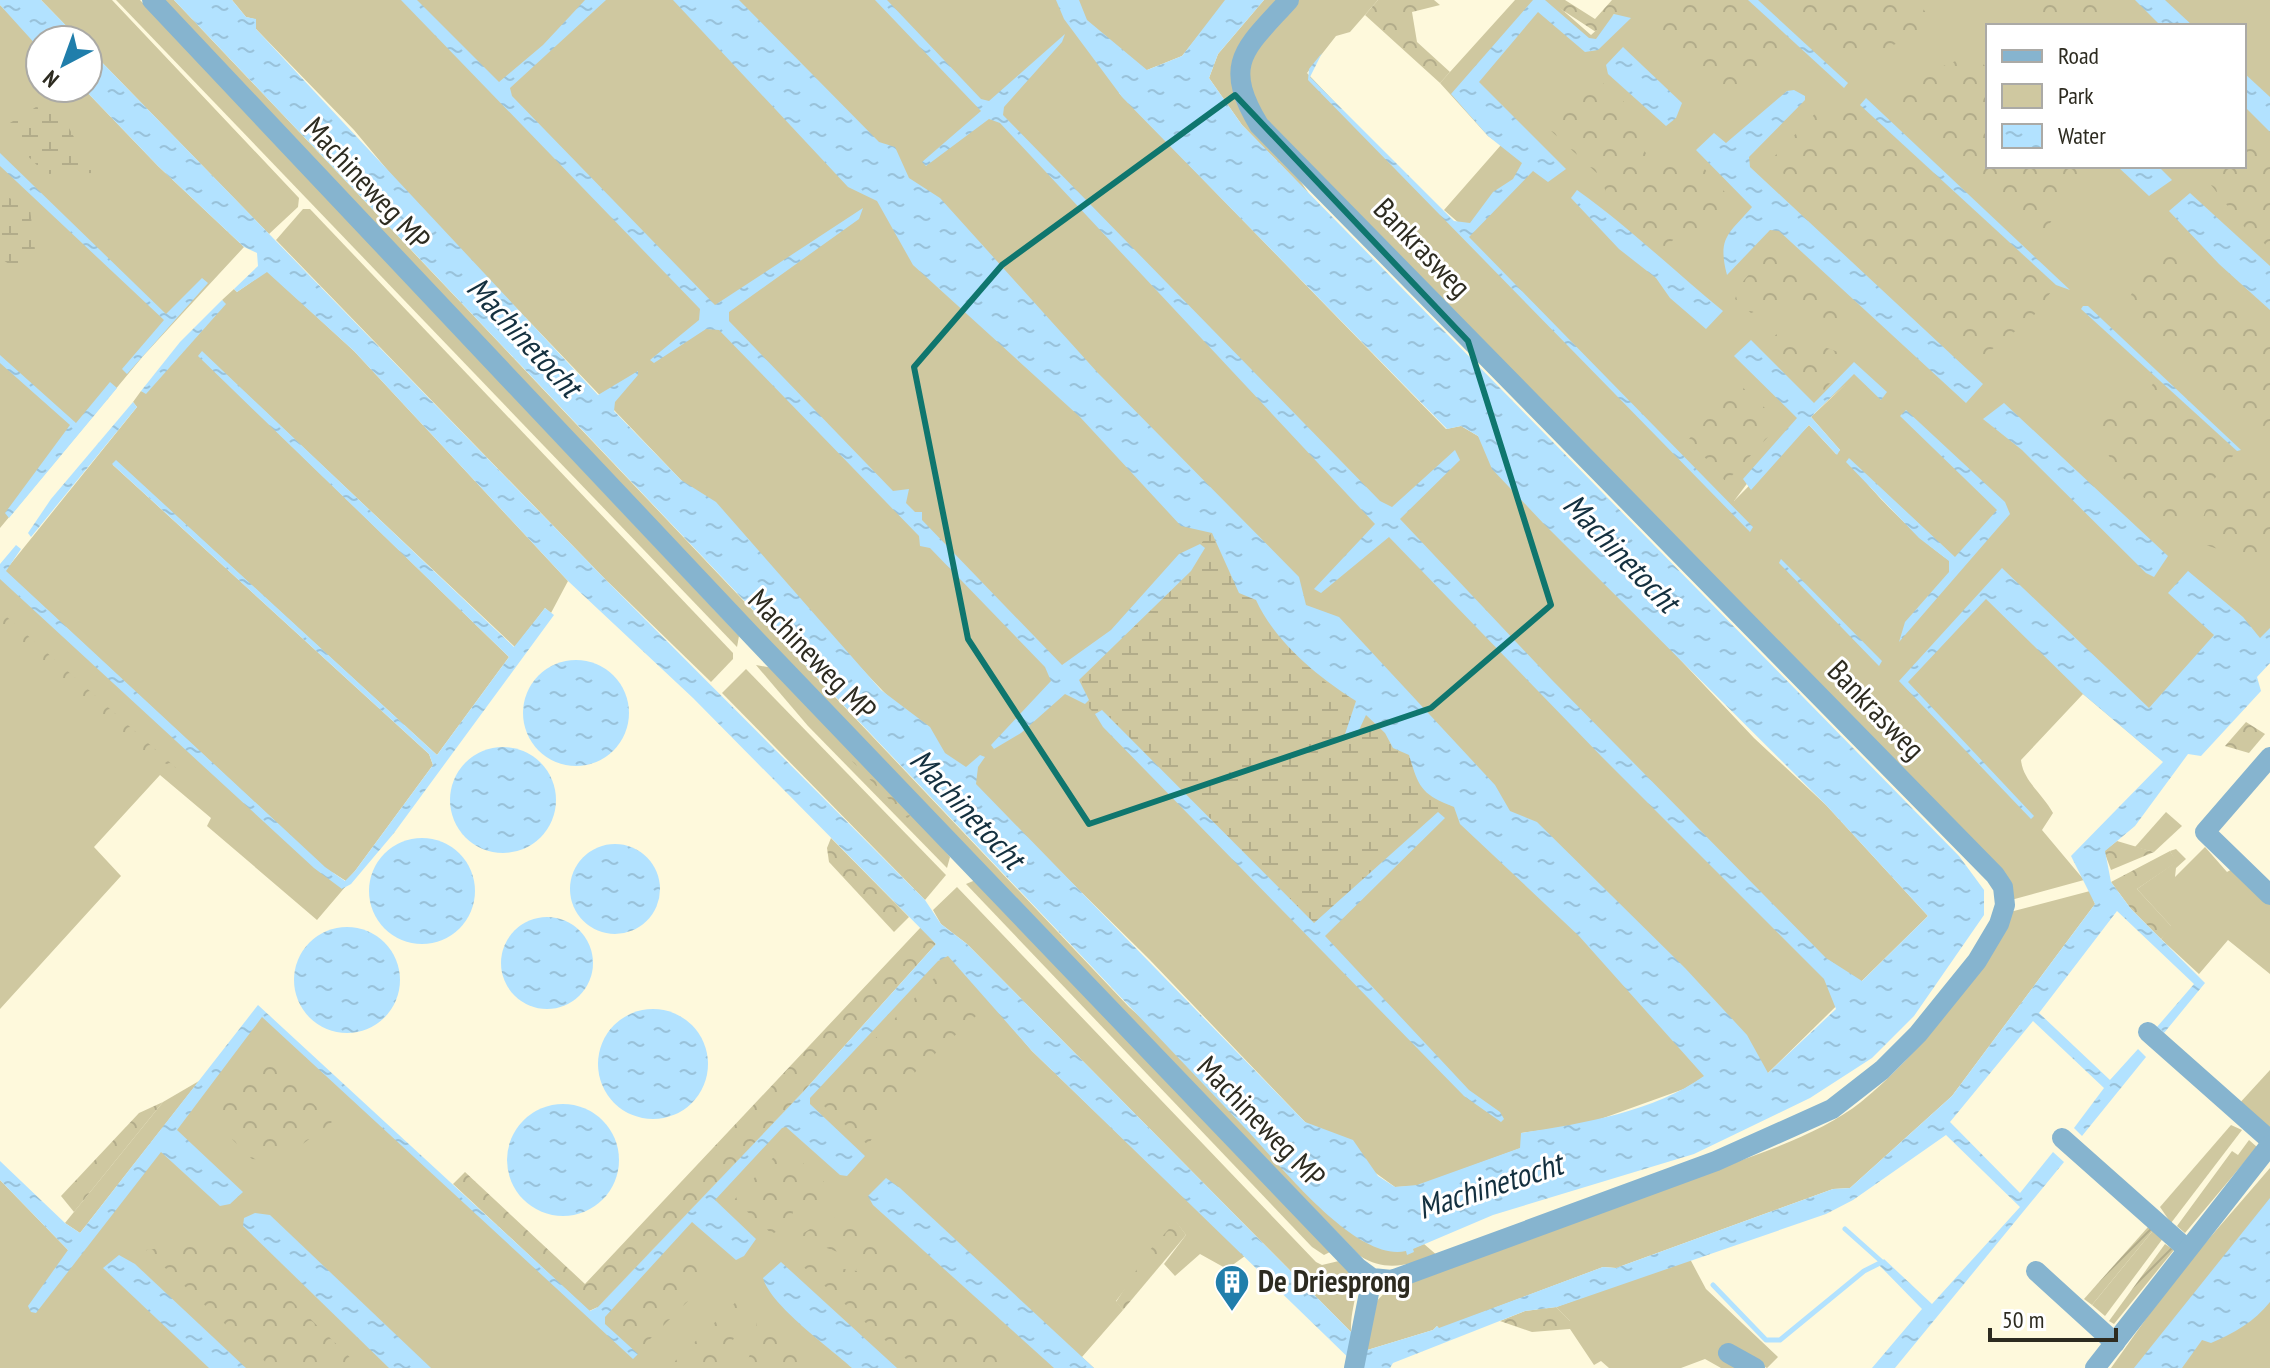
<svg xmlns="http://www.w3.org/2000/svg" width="2270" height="1368" font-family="'PT Sans Narrow',sans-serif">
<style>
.green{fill:#cfc8a0;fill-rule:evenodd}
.forest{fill:url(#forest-crowns)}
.wetland{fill:url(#wetland-marsh)}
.garden{fill:url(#garden-furrows)}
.water{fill:url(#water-ripples)}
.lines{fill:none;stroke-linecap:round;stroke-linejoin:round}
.stream{stroke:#b2e2ff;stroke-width:5}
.minor{stroke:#86b4cf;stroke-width:20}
.marked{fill:none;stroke:#0f766e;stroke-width:6;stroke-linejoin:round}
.labels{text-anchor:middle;stroke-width:6;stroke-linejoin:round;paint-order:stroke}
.street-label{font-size:30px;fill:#2d2b20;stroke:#fff}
.poi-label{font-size:30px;font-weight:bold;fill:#2d2b20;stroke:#fff;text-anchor:start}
.water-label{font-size:32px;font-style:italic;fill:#14303f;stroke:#fff}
</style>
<defs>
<pattern id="forest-crowns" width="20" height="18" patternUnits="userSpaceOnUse" patternTransform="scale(2)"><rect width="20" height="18" fill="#cfc8a0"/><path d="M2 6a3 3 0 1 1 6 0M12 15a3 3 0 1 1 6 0" fill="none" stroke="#b2ac8a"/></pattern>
<pattern id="wetland-marsh" width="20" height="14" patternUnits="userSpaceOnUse" patternTransform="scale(2)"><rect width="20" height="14" fill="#cfc8a0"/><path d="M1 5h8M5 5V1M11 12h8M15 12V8" fill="none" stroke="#b2ac8a"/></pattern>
<pattern id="garden-furrows" width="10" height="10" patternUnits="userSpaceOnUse" patternTransform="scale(2)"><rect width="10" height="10" fill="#cfc8a0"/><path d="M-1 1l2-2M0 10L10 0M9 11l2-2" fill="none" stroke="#b2ac8a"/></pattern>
<pattern id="water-ripples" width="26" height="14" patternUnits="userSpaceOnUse" patternTransform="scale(2)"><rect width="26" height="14" fill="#b2e2ff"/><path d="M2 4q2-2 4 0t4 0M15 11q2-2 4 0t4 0" fill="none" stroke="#99c2da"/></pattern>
</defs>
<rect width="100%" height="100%" fill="#fef9dc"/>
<g class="green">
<polygon points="41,0 112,0 299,198 298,207 269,234 88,48 88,40 80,40"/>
<polygon points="116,0 140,0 739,636 737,647"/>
<path d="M160,0H174L1129,1007L1406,1251L1424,1244L1438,1256C1409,1264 1387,1273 1360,1256L658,528Z"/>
<polygon points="232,0 1227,0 1182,56 1147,70 1119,93 1446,429 1461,426 1478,436 1656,634 1754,738 1826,805 1928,916 1767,1074 1704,1077 1684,1089 1584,1125 1521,1133 1521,1148 1417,1186 1395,1187 1305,1122 1149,959 972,784 410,197 354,130 256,29 254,19 246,17"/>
<polygon points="1264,0 1279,0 1232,78 1309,194 1242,125 1209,78 1218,54"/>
<path d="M1294,0H1378L1350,32L1336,36L1307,73L1479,253L1460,224L1444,210L1501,145L1488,136L1440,83L1515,0H1551L1591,35L1630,0H2270V641L2159,758L2083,694L2021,760C2023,781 2043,794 2053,813L2042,830L2084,880L2011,900L1253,105L1247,67L1259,40ZM1988,26H2244V166H1988ZM1846,384L1811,417L1840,450L1836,454L1809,425L1734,501L1770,453ZM1851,461L1952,555L1949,560C1924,544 1864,486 1851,461Z"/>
<polygon points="0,5 40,40 40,88 83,88 158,166 244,247 144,355 0,528"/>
<polygon points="303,209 310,209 733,653 733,659 711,682 604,578 276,240"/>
<polygon points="267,271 354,351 568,581 551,613 545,608 515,647 202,352 199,356 509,657 437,755 116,461 113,465 429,754 433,765 355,871 346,881 332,872 346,886 317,920 207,826 211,818 160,775 94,847 121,876 0,1009 0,578 279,825 5,571 137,407 133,402 141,391 146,393 225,304 222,300 234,289 237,292"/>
<polygon points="756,665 773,668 912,811 950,857 947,868 808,726"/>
<polygon points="746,669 946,875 925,900 722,693"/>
<polygon points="2166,812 2182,826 2154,852 2135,847"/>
<polygon points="2205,847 2227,872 2234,868 2270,902 2270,974 2228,940 2199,974 2161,939 2171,926 2137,889 2176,862 2170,851 2176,849 2186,859 2176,868 2175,877"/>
<polygon points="978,879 1334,1250 1324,1255 1312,1247 966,884"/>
<path d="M957,887L1316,1262L1322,1265L1343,1260C1366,1295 1350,1297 1351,1332L967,944L941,924L933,910Z"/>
<path d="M2090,891L2095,904L1952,1096L1850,1188L1833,1189L1616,1268L1603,1267L1439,1329L1437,1326L1433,1330L1364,1351L1373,1305L1391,1286C1483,1252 1574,1219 1666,1186C1725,1165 1812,1141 1861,1102C1925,1050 1970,983 2010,912Z"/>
<polygon points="942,946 1032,1051 1245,1256 1227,1269 1200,1254 1175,1276 1164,1264 1186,1235 1176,1222 1116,1301 1123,1310 1082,1357 1094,1368 0,1368 0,1180 68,1250 260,1010 591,1314"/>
<polygon points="2270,1070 2270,1129 2237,1106"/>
<polygon points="199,1081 80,1233 65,1223 163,1102"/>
<polygon points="2231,1125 2242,1130 2171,1223 2160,1207"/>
<polygon points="2249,1140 2257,1147 2185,1233 2177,1226 2232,1151 2238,1155"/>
<polygon points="2270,1168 2270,1368 2111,1368 2175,1278"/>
<polygon points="2155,1228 2164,1237 2105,1316 2092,1305"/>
<polygon points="1690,1259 1706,1289 1778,1357 1767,1368 1732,1350 1748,1368 1721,1368 1705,1359 1681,1368 1609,1368 1601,1361 1594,1365 1570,1329 1570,1321 1556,1307"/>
</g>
<g class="forest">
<polygon points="1378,0 1434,0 1440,5 1412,12 1417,42 1450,72 1440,83 1365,15"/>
<polygon points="1547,0 1565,0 1595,19 1612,0 1647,0 1631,18 1614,14 1599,34"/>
<polygon points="1681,0 1748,0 1799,46 1732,99 1683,66 1652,39"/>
<polygon points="1781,0 1913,0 1940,25 1849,64"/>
<polygon points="2099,0 2104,26 2043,26 2017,1"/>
<polygon points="1973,54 1988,69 1988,166 2091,166 2040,237 1884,90"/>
<polygon points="1595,76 1642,118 1645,152 1663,169 1674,159 1696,159 1730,198 1700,246 1679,235 1665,247 1610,203 1600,176 1549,129"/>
<polygon points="1826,102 1860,105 2056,285 2032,318 1981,358 1770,161"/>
<polygon points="2249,142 2270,163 2270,248 2246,229 2207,180 2219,166 2244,166 2244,145"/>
<polygon points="1774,244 1782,250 1861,327 1773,305 1751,313 1735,299 1740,285"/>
<polygon points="2171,245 2270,327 2270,421 2255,434 2194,383 2121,313 2142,275"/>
<polygon points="1780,331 1852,357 1824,390 1767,343"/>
<polygon points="2157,377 2237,451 2186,514 2180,532 2121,476 2084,414 2105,406 2116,414 2121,402 2149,390"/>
<polygon points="1739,384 1781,423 1726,482 1689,439"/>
<path d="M2252,468L2270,484V552L2259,563L2203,544C2194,505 2223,488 2252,468Z"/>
<polygon points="7,617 176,768 139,752 0,634 0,619"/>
<polygon points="780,673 912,811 908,819 772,678"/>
<polygon points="2246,722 2265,734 2249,753 2225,746"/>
<polygon points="831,838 909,917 894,932 829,862 827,848"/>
<polygon points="2117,841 2154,852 2111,870 2104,851"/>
<polygon points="2170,851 2177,862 2137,889 2172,927 2161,939 2131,909 2111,882"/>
<polygon points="921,927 936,944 803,1092 598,1307 589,1311 453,1184 465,1172 585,1284"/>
<polygon points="946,966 971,999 976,1016 912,1075 868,1145 816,1099"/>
<polygon points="262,1054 332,1122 280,1161 252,1159 212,1119"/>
<polygon points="163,1102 74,1212 61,1196 139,1113"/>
<polygon points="784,1146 834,1191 814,1205 794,1205 791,1224 772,1234 734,1200"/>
<polygon points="833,1215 842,1233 859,1215 1030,1368 916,1368 798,1262 857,1271 854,1258 797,1237"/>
<polygon points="1176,1221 1186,1235 1123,1310 1116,1302 1148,1252"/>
<polygon points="228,1239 361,1368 272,1368 146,1250"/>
<polygon points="689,1245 718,1271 644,1345 617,1322"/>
<polygon points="741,1297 744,1301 740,1326 719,1368 669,1367"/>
<polygon points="1556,1307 1570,1321 1570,1329 1532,1332 1500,1321 1525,1311"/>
<polygon points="757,1312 819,1368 744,1368 756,1341"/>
</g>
<g class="wetland">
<polygon points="36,107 60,112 94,173 46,174 0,129"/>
<polygon points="0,193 30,209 35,250 24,274 0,258"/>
<path d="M1212,533L1222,561L1256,600L1263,616L1322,680L1356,701L1350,725L1366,715L1385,733L1393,748L1410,755C1419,788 1421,794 1454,807L1314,923L1102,710L1095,714L1085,704L1089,700L1079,680L1191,571L1205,548L1200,544Z"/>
</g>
<g class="garden">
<polygon points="2148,1227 2155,1228 2092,1305 2084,1299"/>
<polygon points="2165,1244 2174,1250 2114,1324 2109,1321"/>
</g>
<g class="water">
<polygon points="0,0 41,0 80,40 40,40 40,67 35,70 28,62 38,47 0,5"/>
<path d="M174,0H232L246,17L256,19V29L598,395L638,371V375L615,402L614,411L681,480L716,502L881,690L930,727L945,753L966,767L980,755L985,757L978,767L976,784L1305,1122L1353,1140L1378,1176L1395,1187L1417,1185L1520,1148L1521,1133C1580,1124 1654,1112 1704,1076L1579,936L1460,824L1454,807C1421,794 1419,788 1409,755L1393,748L1385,733L1366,715L1359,730L1345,734L1356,701C1318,677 1275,642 1256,600L1239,593L1212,533L1181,526L1080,417L913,265L877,201L848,187L673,0H739L879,142L895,147L909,178L940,198L1097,372L1299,577L1306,605L1339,617L1495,785L1510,811L1537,822L1685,968L1747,1035L1768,1073L1836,1009L1824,979L1601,756L1389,537L1321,593L1314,589L1375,524L1000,123L989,119L926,166L922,162L981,111L875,0H887L981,99L989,101L1065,34L1062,42L1004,107L1003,115L1380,501L1392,507L1455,450L1460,460L1400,519L1552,680L1826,958L1862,981L1928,916L1826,805L1544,524L1492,469L1478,436L1461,426L1447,429L1122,97L1064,19L1056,0H1079L1087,20L1147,70L1182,56L1225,0H1264L1218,54L1209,78L1242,125L1959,856L1984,890V915L1914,1016L1872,1058L1810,1098L1694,1154L1493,1215L1413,1249L1414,1252L1407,1255L1406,1251C1355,1263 1278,1162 1244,1127Z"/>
<polygon points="401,0 417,0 499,82 543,45 585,0 606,0 510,88 512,96 715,305 863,208 859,219 729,312 729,321 893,491 909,489 906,503 915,512 922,512 922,520 1062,665 1111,630 1179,554 1200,544 1205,548 1191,571 1079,680 1089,700 1085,704 1065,694 1021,733 994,749 991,745 1051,681 1045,667 930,548 920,546 919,536 719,330 706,329 654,363 650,360 699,320 700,309"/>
<polygon points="1533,0 1545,0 1589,38 1596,39 1614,14 1631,18 1598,50 1585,52 1538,12 1479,82 1566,169 1548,182 1533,171 1469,237 1753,527 1750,532 1308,80 1309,69 1322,53 1310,77 1454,221 1470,223 1493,192 1513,179 1522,163 1488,136 1451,94"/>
<polygon points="1748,0 1758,0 1848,83 1844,88"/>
<polygon points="2135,0 2165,0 2193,26 2161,26"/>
<polygon points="1623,47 1682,103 1676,118 1666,126 1608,74 1606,65"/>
<polygon points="88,48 604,578 925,900 941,924 967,944 1351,1332 1364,1351 1433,1330 1437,1326 1439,1328 1603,1267 1616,1268 1833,1189 1850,1188 1952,1096 2095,904 2071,856 2163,762 2083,694 1986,599 1908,682 2034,816 2031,819 1899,681 2002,568 2149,708 2214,635 2168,593 2188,571 2243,617 2260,638 2270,628 2270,663 2257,677 2261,691 2201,756 2188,754 2135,826 2105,851 2111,882 2131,909 2205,983 2164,1033 2157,1027 2194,984 2117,911 2039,1013 2110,1080 2138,1049 2146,1057 2082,1136 2074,1128 2104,1088 2033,1021 1950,1122 2020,1193 2053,1152 2064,1162 1895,1368 1872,1368 1922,1309 1879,1265 1884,1259 1932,1304 2020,1207 1946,1135 1853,1200 1826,1214 1557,1307 1525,1311 1393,1363 1390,1368 1359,1368 1032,1051 948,956 938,961 810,1098 810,1104 865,1156 847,1176 840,1175 786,1127 782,1128 715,1200 756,1239 744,1256 736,1260 692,1222 605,1317 605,1324 638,1354 633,1359 262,1017 177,1130 243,1192 230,1204 220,1206 161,1152 36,1313 31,1312 28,1306 68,1250 0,1180 0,1161 65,1223 80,1233 258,1005 590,1311 598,1307 803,1092 936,944 693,698 568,581 354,351 267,272 237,292 234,289 258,266 257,253 244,247 158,166 83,88 88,88"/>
<polygon points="2244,73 2270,97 2270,132 2244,106"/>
<path d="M1794,90L1805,96V100L1749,157L1750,167L1983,384L1966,403L1779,231L1770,230L1727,275C1717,237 1729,234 1752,207L1696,150L1714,133L1726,143L1787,91Z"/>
<polygon points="1866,98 2070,290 2056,285 1860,105"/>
<polygon points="0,153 166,314 202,278 208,283 127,374 122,369 164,320 0,166"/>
<polygon points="2117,166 2158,166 2172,180 2149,196"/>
<path d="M1577,190C1629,227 1674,271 1723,311L1706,329L1670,298L1656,278L1619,249L1571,198Z"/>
<polygon points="2190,193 2270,266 2270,310 2219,264 2169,211"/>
<polygon points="222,300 226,304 146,394 141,391 180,342"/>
<polygon points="2083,306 2088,306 2241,450 2237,451 2081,309"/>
<polygon points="1751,340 1814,403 1854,362 1887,392 1881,400 1854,374 1811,417 1840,450 1837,455 1809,425 1751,490 1743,479 1797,418 1734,356"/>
<polygon points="202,351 514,647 545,608 554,615 394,833 351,884 342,889 314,868 0,579 0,564 16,545 21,549 6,571 325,867 345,881 355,871 433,765 429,754 112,464 116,460 437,755 509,657 198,356"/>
<polygon points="0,355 76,423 110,382 117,388 9,518 5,513 70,425 0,363"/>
<polygon points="133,402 137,407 31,537 28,533 51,499"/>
<polygon points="2004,403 2168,556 2154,577 2146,573 2022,450 1983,419"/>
<polygon points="1906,410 2005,502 2010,514 1899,642 1905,622 1949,572 1949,561 1919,538 1846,462 1849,458 1955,557 1997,510 1900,416"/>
<polygon points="1781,559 1882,661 1879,666 1779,563"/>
<circle cx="576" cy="713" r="53"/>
<polygon points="1102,710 1314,923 1438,812 1445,818 1325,936 1469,1090 1500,1112 1504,1119 1501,1122 1464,1096 1103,727 1095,714"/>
<circle cx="503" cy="800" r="53"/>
<circle cx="422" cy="891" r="53"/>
<circle cx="615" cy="889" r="45"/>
<circle cx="547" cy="963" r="46"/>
<circle cx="347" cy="980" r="53"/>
<circle cx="653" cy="1064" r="55"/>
<circle cx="563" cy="1160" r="56"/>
<polygon points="886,1178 900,1188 1094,1368 1054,1368 873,1205 868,1196"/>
<path d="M2270,1198V1302C2254,1322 2234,1333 2211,1343L2202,1340L2182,1368H2134Z"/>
<polygon points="255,1213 270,1215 431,1368 389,1368 243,1226 244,1218"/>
<polygon points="119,1255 135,1264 246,1368 209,1368 103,1268"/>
<path d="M781,1262L897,1368H852C829,1347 771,1306 763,1278Z"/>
</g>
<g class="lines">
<polyline class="stream" points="1713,1285 1766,1340 1780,1340 1864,1271 1882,1262 1845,1229"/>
<g class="minor">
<path d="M152,0L756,640L1357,1267L1372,1278L1392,1280L1716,1161L1832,1109L1882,1070L1918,1034L1977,961L1999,924L2005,905L2003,887L1995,875L1259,125C1221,62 1246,48 1289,0"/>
<polyline points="2270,757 2205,832 2270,895"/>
<polyline points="2148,1032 2270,1140"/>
<polyline points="2062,1138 2187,1249"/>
<polyline points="2036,1271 2115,1343"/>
<polyline points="1728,1353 1755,1368"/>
<polyline points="1354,1368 1372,1278"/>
<polyline points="2095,1368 2270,1145"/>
</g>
</g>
<path class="marked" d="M1235,95L1468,341L1551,605L1431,708L1089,824L968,639L914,367L1002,265Z"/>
<defs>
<g id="building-pin" transform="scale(1.8)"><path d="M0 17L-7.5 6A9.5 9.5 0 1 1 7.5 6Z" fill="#207eab" stroke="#fff"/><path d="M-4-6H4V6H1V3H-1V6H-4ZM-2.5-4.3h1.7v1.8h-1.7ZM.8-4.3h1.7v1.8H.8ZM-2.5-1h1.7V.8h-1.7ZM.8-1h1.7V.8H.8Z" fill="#fff"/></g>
</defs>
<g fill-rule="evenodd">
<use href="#building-pin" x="1232" y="1282"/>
</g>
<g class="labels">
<g class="street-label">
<text transform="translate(367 184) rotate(47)" y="10">Machineweg MP</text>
<text transform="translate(1422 248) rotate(46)" y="10">Bankrasweg</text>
<text transform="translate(812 655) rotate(46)" y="10">Machineweg MP</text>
<text transform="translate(1876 710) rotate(46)" y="10">Bankrasweg</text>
<text transform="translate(1261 1122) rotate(46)" y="10">Machineweg MP</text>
</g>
<g class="poi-label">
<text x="1258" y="1292">De Driesprong</text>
</g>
<g class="water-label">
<text transform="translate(524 337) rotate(47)" y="11">Machinetocht</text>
<text transform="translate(1621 553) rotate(46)" y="11">Machinetocht</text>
<text transform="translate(967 809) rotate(47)" y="11">Machinetocht</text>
<text transform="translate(1490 1186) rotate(-18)" y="11">Machinetocht</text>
</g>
</g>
<rect x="1986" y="24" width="260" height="144" fill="#ffffff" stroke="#abaaa6" stroke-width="2"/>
<rect x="2002" y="50" width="40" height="12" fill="#86b4cf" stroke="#abaaa6" stroke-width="2"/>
<text x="2058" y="64" font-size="24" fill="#2d2b20">Road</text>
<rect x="2002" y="84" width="40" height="24" fill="#cfc8a0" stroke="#abaaa6" stroke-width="2"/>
<text x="2058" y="104" font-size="24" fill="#2d2b20">Park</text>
<rect x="2002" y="124" width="40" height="24" fill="url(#water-ripples)" stroke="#abaaa6" stroke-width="2"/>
<text x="2058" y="144" font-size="24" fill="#2d2b20">Water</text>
<g transform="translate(64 64) rotate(221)"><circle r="38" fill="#ffffff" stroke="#abaaa6" stroke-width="2"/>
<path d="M0-6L14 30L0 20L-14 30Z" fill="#207eab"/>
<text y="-12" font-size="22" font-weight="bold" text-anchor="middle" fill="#2d2b20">N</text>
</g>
<path d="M1990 1328v12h126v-12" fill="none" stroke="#2d2b20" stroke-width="4"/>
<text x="2002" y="1328" font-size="24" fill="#2d2b20" stroke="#ffffff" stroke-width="6" paint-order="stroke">50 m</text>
</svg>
